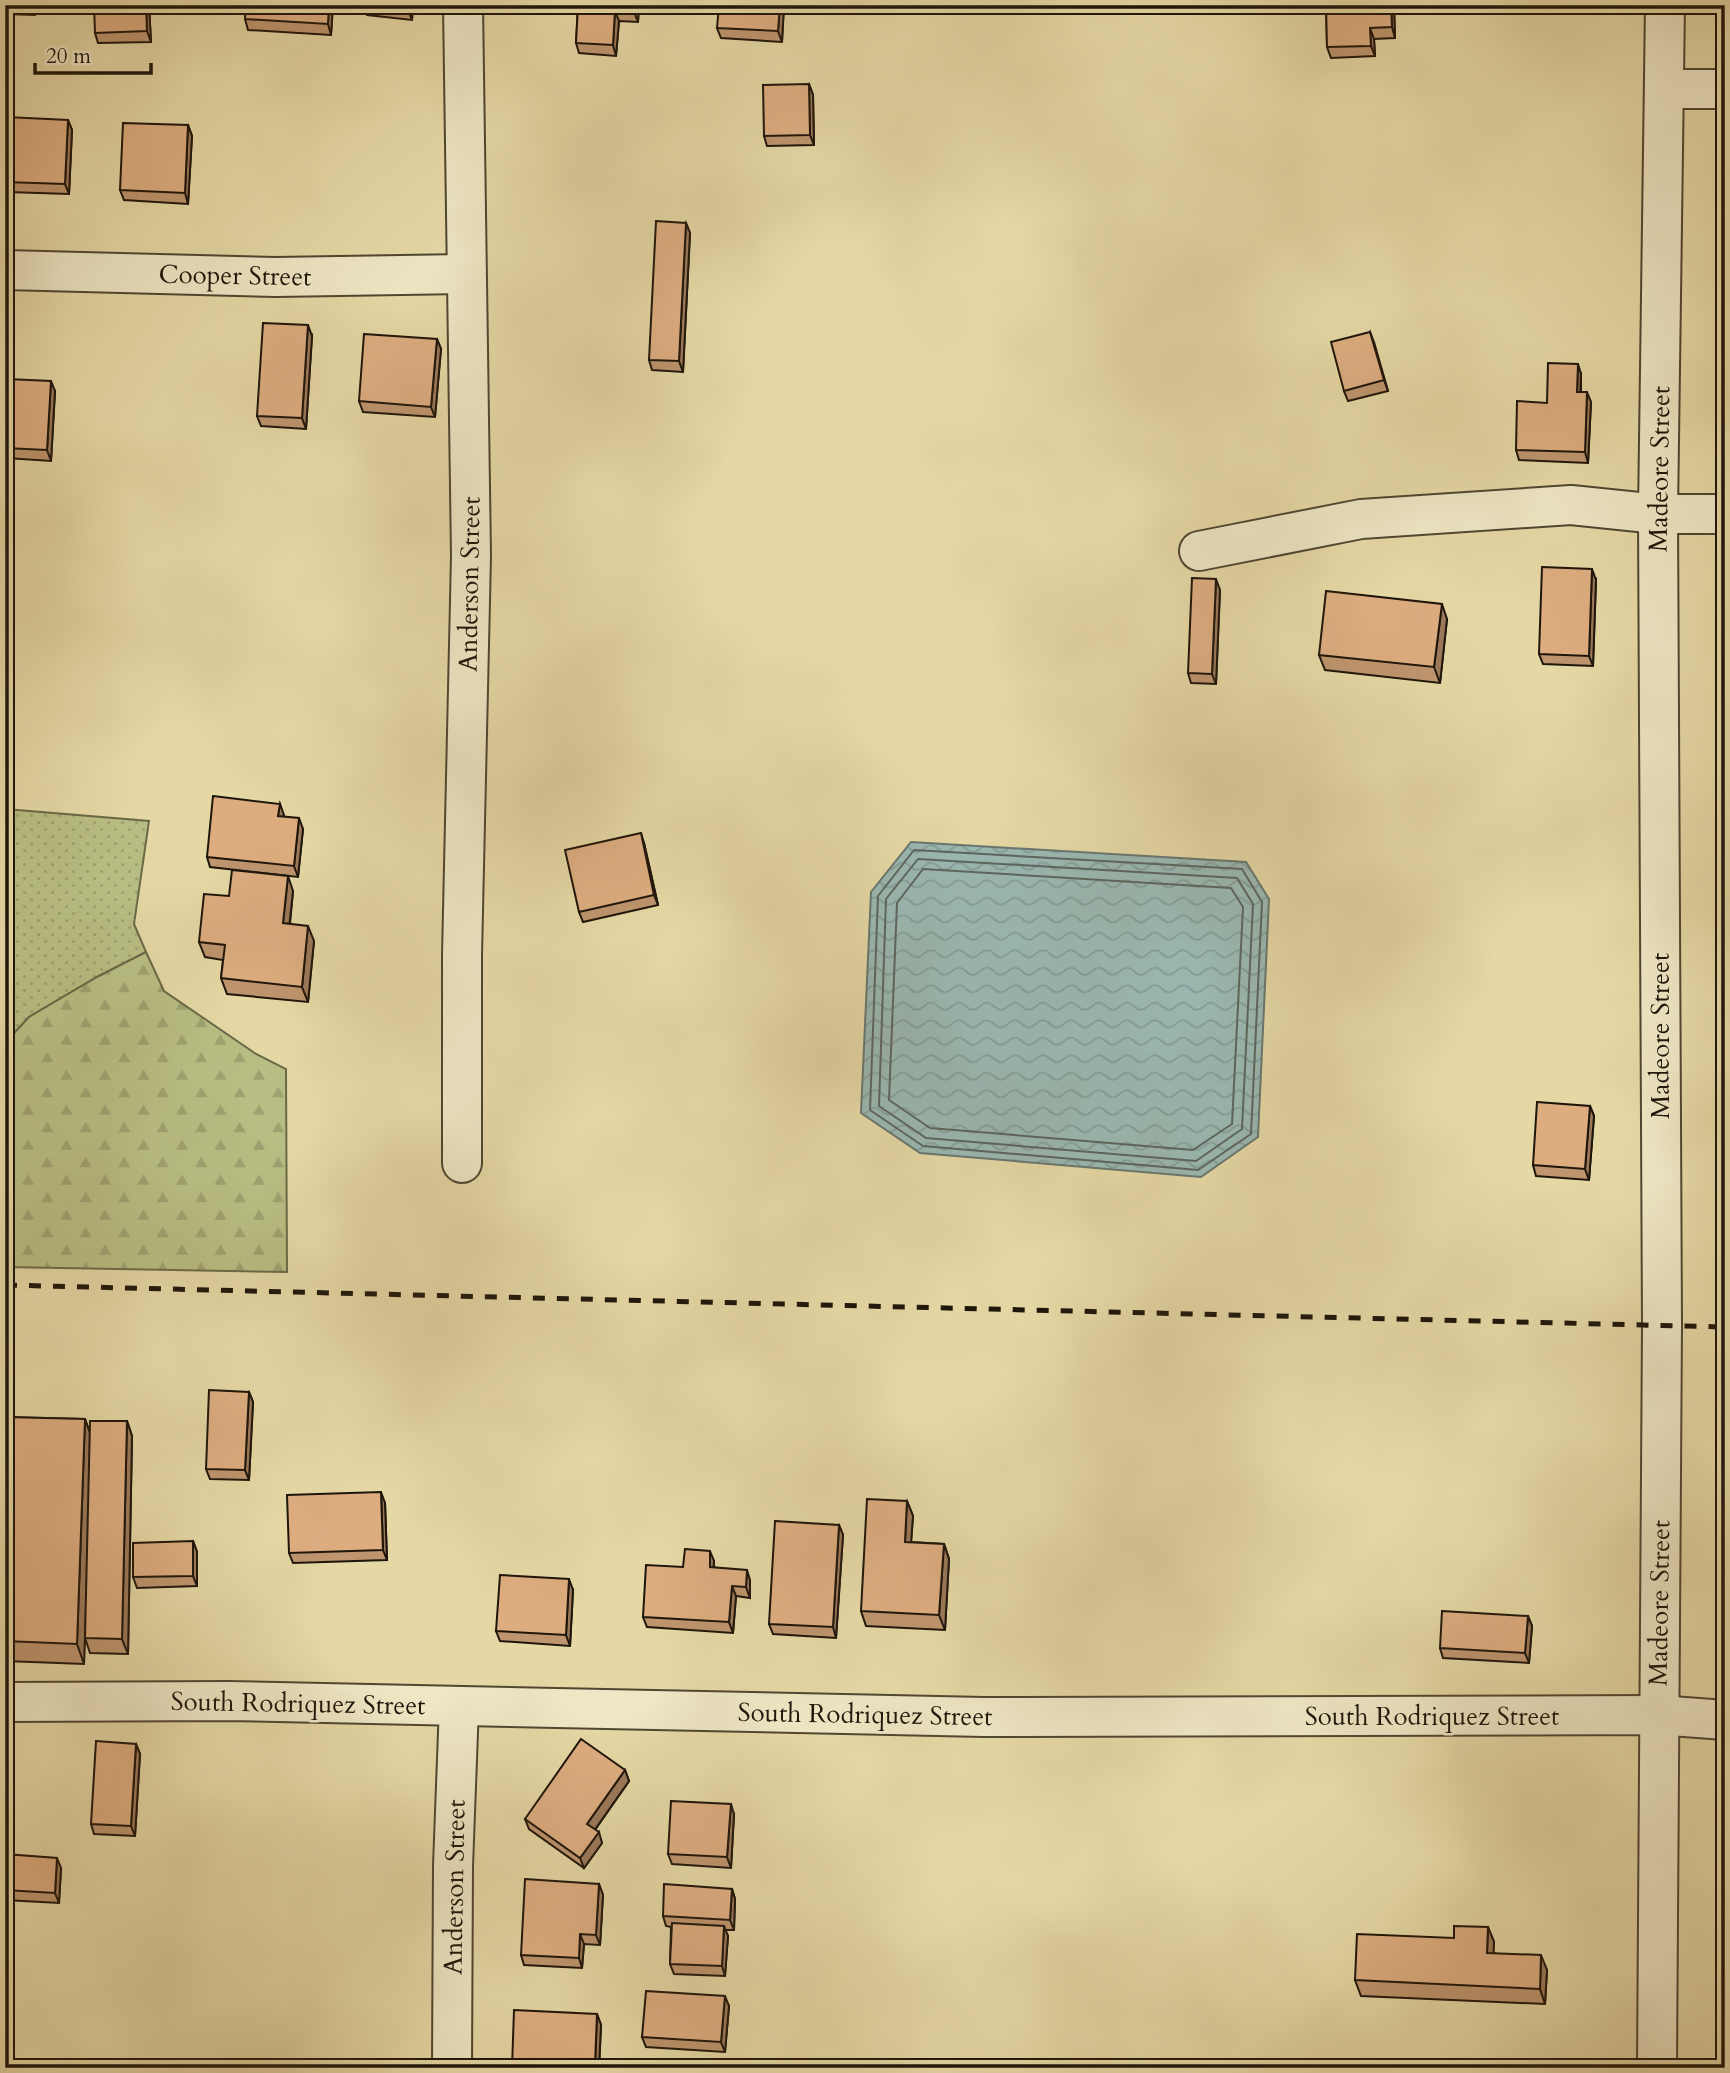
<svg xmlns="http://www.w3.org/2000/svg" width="1730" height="2073" font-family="Cardo,serif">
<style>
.grass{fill:url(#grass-dots);stroke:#6b6a47;stroke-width:2}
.forest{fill:url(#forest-firs);stroke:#6b6a47;stroke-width:2}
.water{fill:url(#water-waves);stroke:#68776f;stroke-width:2}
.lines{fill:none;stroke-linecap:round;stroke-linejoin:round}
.shore{stroke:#5c665e;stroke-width:2}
.minor-casing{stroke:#504632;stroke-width:42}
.minor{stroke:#eee6c4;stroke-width:38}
.rail{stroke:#1e150b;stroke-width:5;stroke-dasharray:12 12;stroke-linecap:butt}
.wall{fill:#be956e;stroke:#1e150b;stroke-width:2}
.shaded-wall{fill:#9b795a;stroke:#1e150b;stroke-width:2}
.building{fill:#ddad80;stroke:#1e150b;stroke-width:2}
.labels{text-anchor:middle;stroke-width:5;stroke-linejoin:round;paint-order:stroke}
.street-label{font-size:26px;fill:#1e150b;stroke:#eee6c4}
</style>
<defs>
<pattern id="grass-dots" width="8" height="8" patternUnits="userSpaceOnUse" patternTransform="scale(1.75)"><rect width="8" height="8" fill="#b8be83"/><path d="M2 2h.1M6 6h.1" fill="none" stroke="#9ea270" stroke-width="1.8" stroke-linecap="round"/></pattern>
<pattern id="forest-firs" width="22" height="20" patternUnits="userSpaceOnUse" patternTransform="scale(1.75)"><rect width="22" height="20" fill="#b8be83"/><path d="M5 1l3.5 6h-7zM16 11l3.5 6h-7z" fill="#9ea270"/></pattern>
<pattern id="water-waves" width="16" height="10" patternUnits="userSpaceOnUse" patternTransform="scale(1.75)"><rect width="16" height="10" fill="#9ab8b2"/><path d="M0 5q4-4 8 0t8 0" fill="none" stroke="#849d98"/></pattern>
</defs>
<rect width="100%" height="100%" fill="#e5d8a5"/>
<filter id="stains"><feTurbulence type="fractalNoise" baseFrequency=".00286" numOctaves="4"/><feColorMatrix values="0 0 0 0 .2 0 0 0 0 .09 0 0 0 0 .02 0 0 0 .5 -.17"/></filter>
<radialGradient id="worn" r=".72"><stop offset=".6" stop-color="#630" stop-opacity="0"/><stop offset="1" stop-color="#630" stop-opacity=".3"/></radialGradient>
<polygon class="grass" points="5,809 149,821 134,924 146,952 97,977 29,1017 5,1043"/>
<polygon class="forest" points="146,952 164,991 256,1054 286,1069 287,1272 5,1267 5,1043 29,1017 97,977"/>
<polygon class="water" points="911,842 1246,862 1269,899 1258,1137 1201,1177 920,1153 861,1113 871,892"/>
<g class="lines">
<g class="shore">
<polygon points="914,850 1242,869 1262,902 1251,1134 1198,1170 923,1146 870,1110 878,896"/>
<polygon points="918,859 1237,878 1253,904 1242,1129 1196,1161 926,1138 879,1106 886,899"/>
<polygon points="923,869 1231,888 1243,907 1232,1124 1193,1150 930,1128 889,1100 897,903"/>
</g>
<g class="minor-casing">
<g id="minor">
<polyline points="1664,89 1725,89"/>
<polyline points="5,270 276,277 465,274"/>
<polyline points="1199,551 1361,519 1571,505 1658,514 1725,514"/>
<polyline points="462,1163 462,955 471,556 463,5"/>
<polyline points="5,1702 228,1701 984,1717 1658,1715 1725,1720"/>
<polyline points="452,2068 453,1866 459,1706"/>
<polyline points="1657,2068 1662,1325 1658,514 1665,5"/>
</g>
</g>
<use href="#minor" class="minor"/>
<polyline class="rail" points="5,1285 1725,1327"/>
</g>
<g class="wall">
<polygon points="5,5 35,5 35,15 5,14"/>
<polygon points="149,5 151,42 98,43 95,33"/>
<polygon points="246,5 333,5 331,35 248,30 245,19"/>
<polygon points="363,5 413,5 412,20 367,15"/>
<polygon points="578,5 639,5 638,22 619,21 616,56 579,53 576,43"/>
<polygon points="784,5 782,42 721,38 717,28"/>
<polygon points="1326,5 1394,5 1395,38 1374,39 1375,56 1331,58 1327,47"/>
<polygon points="809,84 813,95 814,145 767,146 764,136"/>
<polygon points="68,120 72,130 69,194 7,192 5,186 5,144"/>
<polygon points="188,125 192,136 188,204 124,200 120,190"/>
<polygon points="686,223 690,233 683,372 652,370 649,360"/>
<polygon points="1370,332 1388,391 1348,401 1344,391"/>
<polygon points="312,336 306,429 261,426 257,416"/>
<polygon points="437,339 441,349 435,417 363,412 359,401"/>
<polygon points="1581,374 1581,392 1591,402 1588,463 1519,460 1516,450 1547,403"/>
<polygon points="55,391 51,461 6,458 5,455 5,404"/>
<polygon points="1596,580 1593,666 1543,664 1539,654"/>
<polygon points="1220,590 1216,684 1191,683 1188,673"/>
<polygon points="1447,619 1440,683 1325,670 1319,655"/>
<polygon points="280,804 283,816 303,829 298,877 210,867 207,857"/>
<polygon points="644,843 658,905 583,922 579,912"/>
<polygon points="293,891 290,924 314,941 308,1002 227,994 221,978 223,960 205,957 199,942 229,896"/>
<polygon points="1590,1106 1594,1116 1589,1180 1536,1176 1533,1165"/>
<polygon points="249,1392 253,1402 249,1480 210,1479 206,1469"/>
<polygon points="5,1417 85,1419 90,1433 127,1421 132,1436 128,1654 90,1653 85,1638 85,1620 84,1664 5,1661"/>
<polygon points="907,1501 913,1516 911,1542 944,1544 949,1559 945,1630 866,1626 861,1611"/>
<polygon points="385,1503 387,1560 293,1563 289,1553"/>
<polygon points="839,1525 843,1535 836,1638 773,1634 769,1624"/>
<polygon points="193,1541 197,1552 197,1586 137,1588 133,1577"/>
<polygon points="714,1561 714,1567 750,1580 750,1598 736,1596 733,1633 647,1627 643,1617 683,1567"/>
<polygon points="573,1590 570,1646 500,1641 496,1631"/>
<polygon points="1528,1616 1532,1626 1529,1663 1443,1658 1440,1648"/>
<polygon points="136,1744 140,1754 135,1836 94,1834 91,1824"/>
<polygon points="625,1770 629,1781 595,1830 602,1843 584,1868 529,1829 525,1819"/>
<polygon points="734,1814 731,1868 672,1864 668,1854"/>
<polygon points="5,1854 61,1868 59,1903 5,1900"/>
<polygon points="599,1884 603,1895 600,1945 584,1944 582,1968 524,1965 521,1955"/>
<polygon points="732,1889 735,1899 734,1930 725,1930 728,1936 725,1976 674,1974 670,1964 671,1927 666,1926 663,1916"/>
<polygon points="1488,1927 1494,1942 1493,1953 1547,1970 1545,2004 1361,1996 1355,1980 1454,1938"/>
<polygon points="729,2006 725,2052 646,2047 642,2037"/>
<polygon points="1725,2006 1725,2045 1723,2045 1720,2035"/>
<polygon points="597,2014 601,2025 599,2068 512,2068"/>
</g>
<g class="shaded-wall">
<polygon points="31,5 35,5 35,15"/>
<polygon points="146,5 149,5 151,42 147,31"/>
<polygon points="329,5 333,5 331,35 328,24"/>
<polygon points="408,5 413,5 412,20 408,10"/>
<polygon points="634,5 639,5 638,22 634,12"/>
<polygon points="780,5 784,5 782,42 778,31"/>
<polygon points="1391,5 1394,5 1395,38 1392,27"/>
<polygon points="615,11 619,21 616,56 613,45"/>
<polygon points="1370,28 1374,39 1375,56 1371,46"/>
<polygon points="809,84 813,95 814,145 810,135"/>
<polygon points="68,120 72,130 69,194 65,184"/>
<polygon points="188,125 192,136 188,204 185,193"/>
<polygon points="686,223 690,233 683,372 679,361"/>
<polygon points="308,325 312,336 306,429 302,418"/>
<polygon points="1370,332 1374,342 1388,391 1384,380"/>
<polygon points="437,339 441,349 435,417 431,407"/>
<polygon points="1578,364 1581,374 1580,402 1577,392"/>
<polygon points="51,381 55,391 51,461 47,450"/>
<polygon points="1587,392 1591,402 1588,463 1585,452"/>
<polygon points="1592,569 1596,580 1593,666 1589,656"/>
<polygon points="1216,579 1220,590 1216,684 1212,674"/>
<polygon points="1442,604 1447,619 1440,683 1434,667"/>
<polygon points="280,804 284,815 282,826 278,816"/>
<polygon points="299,818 303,829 298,877 294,866"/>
<polygon points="641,833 644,843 658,905 654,895"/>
<polygon points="288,876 293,891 288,938 283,923"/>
<polygon points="308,926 314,941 308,1002 302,987"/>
<polygon points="1590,1106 1594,1116 1589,1180 1585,1169"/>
<polygon points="249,1392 253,1402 249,1480 245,1470"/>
<polygon points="85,1419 92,1439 84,1664 77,1644"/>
<polygon points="127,1421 132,1436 128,1654 122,1639"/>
<polygon points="381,1492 385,1503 387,1560 383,1550"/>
<polygon points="907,1501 913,1516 910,1557 905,1542"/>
<polygon points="839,1525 843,1535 836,1638 833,1627"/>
<polygon points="193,1541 197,1552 197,1586 193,1576"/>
<polygon points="944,1544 949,1559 945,1630 939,1615"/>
<polygon points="710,1551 714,1561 713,1577 710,1567"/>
<polygon points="747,1570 750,1580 750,1598 746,1587"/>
<polygon points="569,1579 573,1590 570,1646 566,1635"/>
<polygon points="732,1586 736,1596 733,1633 729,1622"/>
<polygon points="1528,1616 1532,1626 1529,1663 1525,1653"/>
<polygon points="136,1744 140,1754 135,1836 131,1826"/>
<polygon points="625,1770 629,1781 591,1835 587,1824"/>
<polygon points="731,1804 734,1814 731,1868 727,1857"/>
<polygon points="599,1832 602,1843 584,1868 580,1858"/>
<polygon points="57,1858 61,1868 59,1903 55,1893"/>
<polygon points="599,1884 603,1895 600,1945 596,1935"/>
<polygon points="732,1889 735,1899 734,1930 730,1920"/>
<polygon points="724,1926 728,1936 725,1976 722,1966"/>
<polygon points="1488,1927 1494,1942 1493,1968 1487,1953"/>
<polygon points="580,1934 584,1944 582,1968 579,1958"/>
<polygon points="1541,1955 1547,1970 1545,2004 1540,1989"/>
<polygon points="725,1996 729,2006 725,2052 721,2042"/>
<polygon points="597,2014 601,2025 599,2068 596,2068 595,2065"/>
<polygon points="9,2036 12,2046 12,2068 7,2068"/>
</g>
<g class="building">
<polygon points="94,5 146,5 147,31 95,33"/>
<polygon points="246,5 329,5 328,24 245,19"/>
<polygon points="366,5 408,5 408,10"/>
<polygon points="578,5 634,5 634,12 615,11 613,45 576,43"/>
<polygon points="719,5 780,5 778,31 717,28"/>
<polygon points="1326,5 1391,5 1392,27 1370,28 1371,46 1327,47"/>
<polygon points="809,84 810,135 764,136 763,85"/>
<polygon points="6,117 68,120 65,184 5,182"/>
<polygon points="123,123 188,125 185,193 120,190"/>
<polygon points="656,221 686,223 679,361 649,360"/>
<polygon points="263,323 308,325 302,418 257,416"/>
<polygon points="1370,332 1384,380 1344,391 1331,342"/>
<polygon points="364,334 437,339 431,407 359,401"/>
<polygon points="1548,363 1578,364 1577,392 1587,392 1585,452 1516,450 1517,401 1547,403"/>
<polygon points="7,379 51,381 47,450 5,448 5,404"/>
<polygon points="1542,567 1592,569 1589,656 1539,654"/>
<polygon points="1192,578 1216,579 1212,674 1188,673"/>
<polygon points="1326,591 1442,604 1434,667 1319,655"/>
<polygon points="213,796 280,804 278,816 299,818 294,866 207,857"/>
<polygon points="641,833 654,895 579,912 565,850"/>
<polygon points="232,870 288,876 283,923 308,926 302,987 221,978 225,945 199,942 204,894 229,896"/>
<polygon points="1537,1102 1590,1106 1585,1169 1533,1165"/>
<polygon points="209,1390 249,1392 245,1470 206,1469"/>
<polygon points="5,1417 85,1419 77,1644 5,1641"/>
<polygon points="90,1421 127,1421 122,1639 85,1638"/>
<polygon points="381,1492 383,1550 289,1553 287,1495"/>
<polygon points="867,1499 907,1501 905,1542 944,1544 939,1615 861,1611"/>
<polygon points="775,1521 839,1525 833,1627 769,1624"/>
<polygon points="193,1541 193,1576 133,1577 133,1543"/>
<polygon points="685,1549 710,1551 710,1567 747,1570 746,1587 732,1586 729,1622 643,1617 646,1565 683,1567"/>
<polygon points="500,1575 569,1579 566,1635 496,1631"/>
<polygon points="1442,1611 1528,1616 1525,1653 1440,1648"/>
<polygon points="581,1739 625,1770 587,1824 599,1832 580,1858 525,1819"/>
<polygon points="96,1741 136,1744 131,1826 91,1824"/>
<polygon points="671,1801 731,1804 727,1857 668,1854"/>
<polygon points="5,1854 57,1858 55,1893 5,1890"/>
<polygon points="525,1879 599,1884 596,1935 580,1934 579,1958 521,1955"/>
<polygon points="664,1884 732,1889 730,1920 663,1916"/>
<polygon points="672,1923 724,1926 722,1966 670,1964"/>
<polygon points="1454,1926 1488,1927 1487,1953 1541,1955 1540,1989 1355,1980 1357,1934 1454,1938"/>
<polygon points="646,1991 725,1996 721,2042 642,2037"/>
<polygon points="1721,2005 1725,2006 1725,2035 1720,2035"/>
<polygon points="514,2010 597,2014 595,2065 563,2063 563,2068 512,2068"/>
<polygon points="5,2035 9,2036 7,2068 5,2068"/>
</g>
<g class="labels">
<g class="street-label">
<text transform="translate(235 275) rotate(1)" y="9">Cooper Street</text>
<text transform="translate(1659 469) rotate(-89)" y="9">Madeore Street</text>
<text transform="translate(469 584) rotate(-89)" y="9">Anderson Street</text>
<text transform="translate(1660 1036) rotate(-90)" y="9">Madeore Street</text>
<text transform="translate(1659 1603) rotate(-89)" y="9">Madeore Street</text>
<text transform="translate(298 1703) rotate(1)" y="9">South Rodriquez Street</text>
<text transform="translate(865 1714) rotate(1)" y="9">South Rodriquez Street</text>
<text x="1432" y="1725">South Rodriquez Street</text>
<text transform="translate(454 1887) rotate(-89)" y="9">Anderson Street</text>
</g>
</g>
<rect width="1730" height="2073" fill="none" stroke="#e5d8a5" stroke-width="28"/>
<rect x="7" y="7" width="1716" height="2059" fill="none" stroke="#1e150b" stroke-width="3.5"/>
<rect x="14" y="14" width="1702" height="2045" fill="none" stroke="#1e150b" stroke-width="2"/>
<path d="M35 63v10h116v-10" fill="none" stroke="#1e150b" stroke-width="3.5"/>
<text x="46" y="63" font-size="21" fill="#1e150b" stroke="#eee6c4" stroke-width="5" paint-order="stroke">20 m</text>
<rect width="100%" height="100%" filter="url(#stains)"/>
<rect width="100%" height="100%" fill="url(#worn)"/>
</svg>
